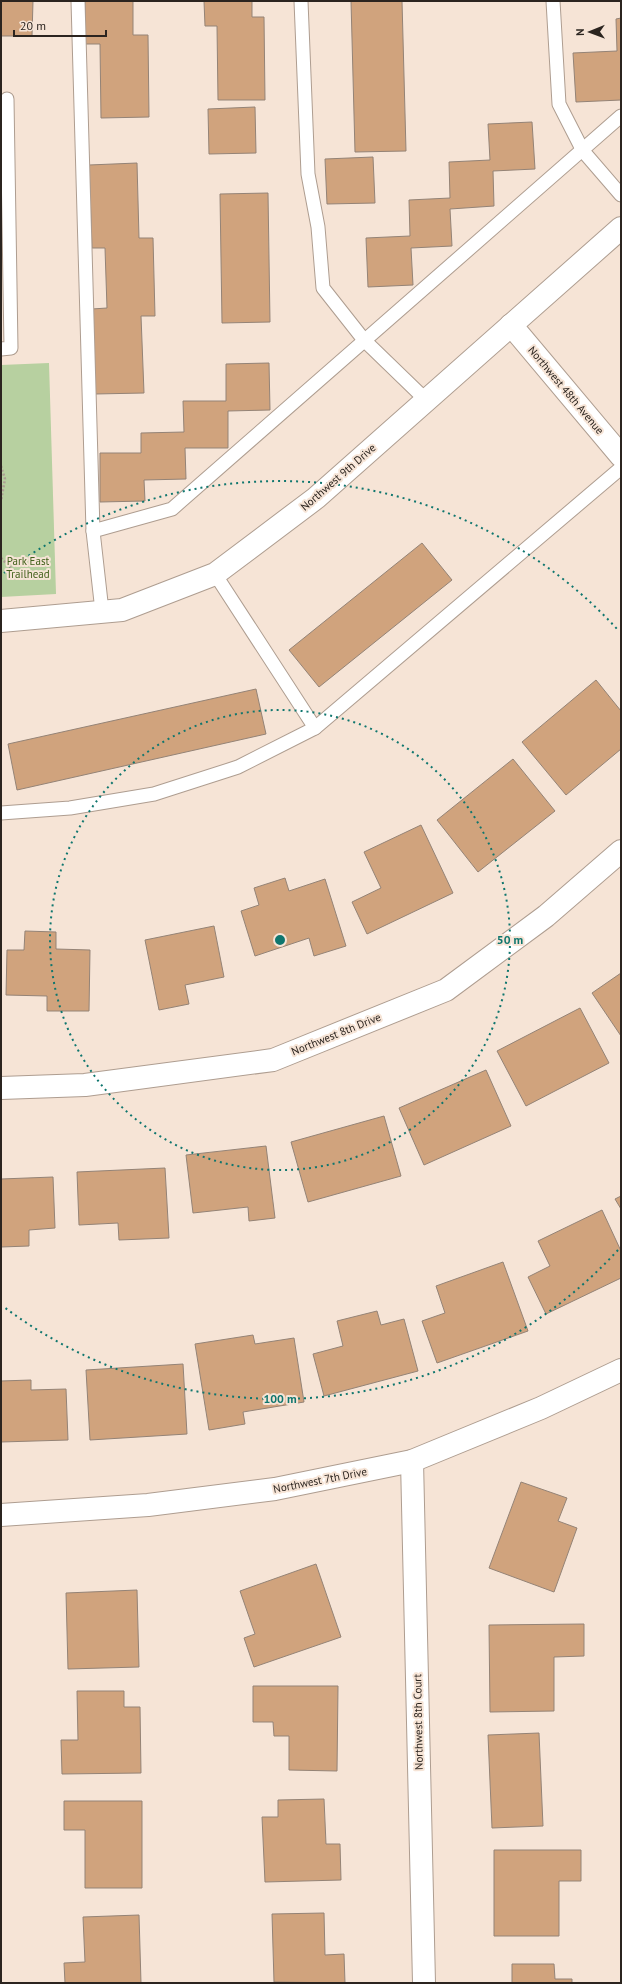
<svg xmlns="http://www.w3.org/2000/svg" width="622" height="1984" font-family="'PT Sans',sans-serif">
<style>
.green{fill:#b7d0a0}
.building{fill:#d0a37d;stroke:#948376}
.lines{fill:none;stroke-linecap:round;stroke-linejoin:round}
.service-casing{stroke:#ae9d90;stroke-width:15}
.minor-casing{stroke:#ae9d90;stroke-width:24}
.tertiary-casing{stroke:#ae9d90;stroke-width:24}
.path{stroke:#ad9f94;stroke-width:2.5;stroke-dasharray:2 2;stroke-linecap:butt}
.service{stroke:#fff;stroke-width:13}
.minor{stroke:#fff;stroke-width:22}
.tertiary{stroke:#fff;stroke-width:22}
.ring{fill:none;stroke:#0f766e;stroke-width:2;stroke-dasharray:2 4}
.labels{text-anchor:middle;stroke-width:4;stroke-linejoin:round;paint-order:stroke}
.street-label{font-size:11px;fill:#2b241f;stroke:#f6e4d6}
.park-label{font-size:11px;fill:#42611b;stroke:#f6e4d6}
.centre{fill:#0f766e;stroke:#f6e4d6;stroke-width:2}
.ring-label{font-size:12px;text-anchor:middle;font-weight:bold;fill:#0f766e;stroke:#f6e4d6;stroke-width:4;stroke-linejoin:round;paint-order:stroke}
</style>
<rect width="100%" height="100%" fill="#f6e4d6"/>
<polygon class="green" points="49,363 56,594 1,597 1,365"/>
<g class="building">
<polygon points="1,1 33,1 32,36 1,36"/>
<polygon points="85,1 133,1 133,35 148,35 149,117 101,118 100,44 85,44"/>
<polygon points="204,1 252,1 252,17 264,17 265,100 218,100 217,26 205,26"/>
<polygon points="351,1 402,1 406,151 355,152"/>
<polygon points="621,18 621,100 576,102 573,53 617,51 616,19"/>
<polygon points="255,107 256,153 209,154 208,109"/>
<polygon points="532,122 535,169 493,171 494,206 450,209 452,246 411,248 413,285 368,287 366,238 410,236 409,200 450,198 449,162 490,160 488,124"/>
<polygon points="373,157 375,203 327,204 325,159"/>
<polygon points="137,163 139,238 153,238 155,316 141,316 144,393 95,394 92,309 107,308 105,248 92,248 89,165"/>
<polygon points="268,193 270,322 222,323 220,194"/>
<polygon points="269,363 270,410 228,411 228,448 185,448 186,479 144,480 145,501 100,502 100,453 141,453 141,433 184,432 183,401 226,401 226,364"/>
<polygon points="422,543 452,580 319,687 289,650"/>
<polygon points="596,680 621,711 621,749 566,795 522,742"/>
<polygon points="256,689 266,734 17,790 8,744"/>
<polygon points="513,759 555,811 478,872 437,820"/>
<polygon points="421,825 453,893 367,934 352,902 381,888 364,852"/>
<polygon points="285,878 289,891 325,879 346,946 314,956 309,938 255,956 241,911 259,905 254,888"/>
<polygon points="214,926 224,977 185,985 189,1004 159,1010 145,940"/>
<polygon points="25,931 56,932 56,949 90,950 89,1011 47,1011 47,996 6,995 7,950 24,950"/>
<polygon points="621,973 621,1036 592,993"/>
<polygon points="580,1008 609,1063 526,1106 497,1051"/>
<polygon points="486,1070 511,1126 424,1165 399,1108"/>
<polygon points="384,1116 401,1176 308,1202 291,1142"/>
<polygon points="266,1146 275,1218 249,1221 248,1207 193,1213 186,1155"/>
<polygon points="165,1168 169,1238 119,1240 118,1223 79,1225 77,1172"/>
<polygon points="53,1177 55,1228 29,1230 29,1246 1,1247 1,1179"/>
<polygon points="621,1196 621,1209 615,1199"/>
<polygon points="602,1210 621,1251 621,1278 546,1314 528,1277 550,1266 538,1241"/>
<polygon points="503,1262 528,1331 437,1363 422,1321 445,1313 436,1286"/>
<polygon points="377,1311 381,1325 404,1319 418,1371 324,1396 313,1354 343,1346 337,1321"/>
<polygon points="253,1335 255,1344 294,1338 304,1402 243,1412 245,1424 209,1430 195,1344"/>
<polygon points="183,1364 187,1434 90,1440 86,1370"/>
<polygon points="31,1380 31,1390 66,1389 68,1440 1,1442 1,1381"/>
<polygon points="521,1482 567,1498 558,1521 577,1528 554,1592 489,1568"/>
<polygon points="316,1564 341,1637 254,1667 244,1638 255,1634 240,1591"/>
<polygon points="137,1590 139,1667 68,1669 66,1593"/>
<polygon points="584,1624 584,1656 554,1657 554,1711 490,1712 489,1625"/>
<polygon points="253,1686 338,1686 337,1771 289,1770 289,1736 274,1736 273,1722 253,1722"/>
<polygon points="77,1691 124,1691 124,1707 140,1707 141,1773 62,1774 61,1740 78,1740"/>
<polygon points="539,1733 543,1826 492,1828 488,1735"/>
<polygon points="324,1799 326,1844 340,1844 341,1880 265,1882 262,1817 278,1817 278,1800"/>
<polygon points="64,1801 142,1801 142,1888 85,1888 85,1830 64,1830"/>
<polygon points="494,1850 581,1850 581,1881 559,1881 559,1936 494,1936"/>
<polygon points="324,1913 325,1955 344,1954 345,1983 274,1982 272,1914"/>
<polygon points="139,1915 141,1983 65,1983 64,1963 85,1962 83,1917"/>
<polygon points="512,1964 554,1964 555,1979 572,1979 572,1983 512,1983"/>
</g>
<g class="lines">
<g class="service-casing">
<g id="service">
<polyline points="78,1 93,531 102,611"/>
<polyline points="301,1 308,174 318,227 323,288 364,340 426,400"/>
<polyline points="553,1 559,104 583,151 621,195"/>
<polyline points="1,349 11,348 7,99"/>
<polyline points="93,531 172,509 621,116"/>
<polyline points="315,728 621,468"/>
<polyline points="1,813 70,808 154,794 238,767 315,728 215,574"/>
</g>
</g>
<g class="minor-casing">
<g id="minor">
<polyline points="511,325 621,456"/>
<polyline points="1,1088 85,1085 273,1060 446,990 546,916 621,851"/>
<polyline points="412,1461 424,1983"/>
<polyline points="1,1515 148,1505 275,1489 412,1461 541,1408 621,1370"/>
</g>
</g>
<g class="tertiary-casing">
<polyline id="tertiary" points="1,621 122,610 215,574 316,498 621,228"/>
</g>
<g class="path">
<polyline points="1,466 5,479 1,501"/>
<polyline points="1,558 22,579"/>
</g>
<use href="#service" class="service"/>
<use href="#minor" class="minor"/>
<use href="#tertiary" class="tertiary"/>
</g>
<g class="ring">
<circle cx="280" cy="940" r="230"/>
<path d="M618 1250A459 459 0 0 1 4 1307M4 573A459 459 0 0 1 618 630"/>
</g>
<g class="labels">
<g class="street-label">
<text transform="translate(566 390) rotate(50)" y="4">Northwest 48th Avenue</text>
<text transform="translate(338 477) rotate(-41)" y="4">Northwest 9th Drive</text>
<text transform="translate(336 1034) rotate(-22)" y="4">Northwest 8th Drive</text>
<text transform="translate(320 1480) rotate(-11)" y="4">Northwest 7th Drive</text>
<text transform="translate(418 1722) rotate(-91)" y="4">Northwest 8th Court</text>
</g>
<g class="park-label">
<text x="28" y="565">Park East<tspan x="28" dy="13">Trailhead</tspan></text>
</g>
</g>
<circle cx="280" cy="940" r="6" class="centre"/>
<g class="ring-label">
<text x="510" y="944">50 m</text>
<text x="280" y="1403">100 m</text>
</g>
<rect width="622" height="1984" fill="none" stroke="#2b241f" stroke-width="4"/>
<g transform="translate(590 32) rotate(269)" stroke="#f6e4d6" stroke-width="3" paint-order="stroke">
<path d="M0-3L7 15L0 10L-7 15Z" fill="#2b241f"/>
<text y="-6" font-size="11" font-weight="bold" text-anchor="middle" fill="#2b241f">N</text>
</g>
<path d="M14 30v6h92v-6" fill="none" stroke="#2b241f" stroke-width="2"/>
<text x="20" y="30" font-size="12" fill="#2b241f" stroke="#f6e4d6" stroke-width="3" paint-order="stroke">20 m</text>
</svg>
